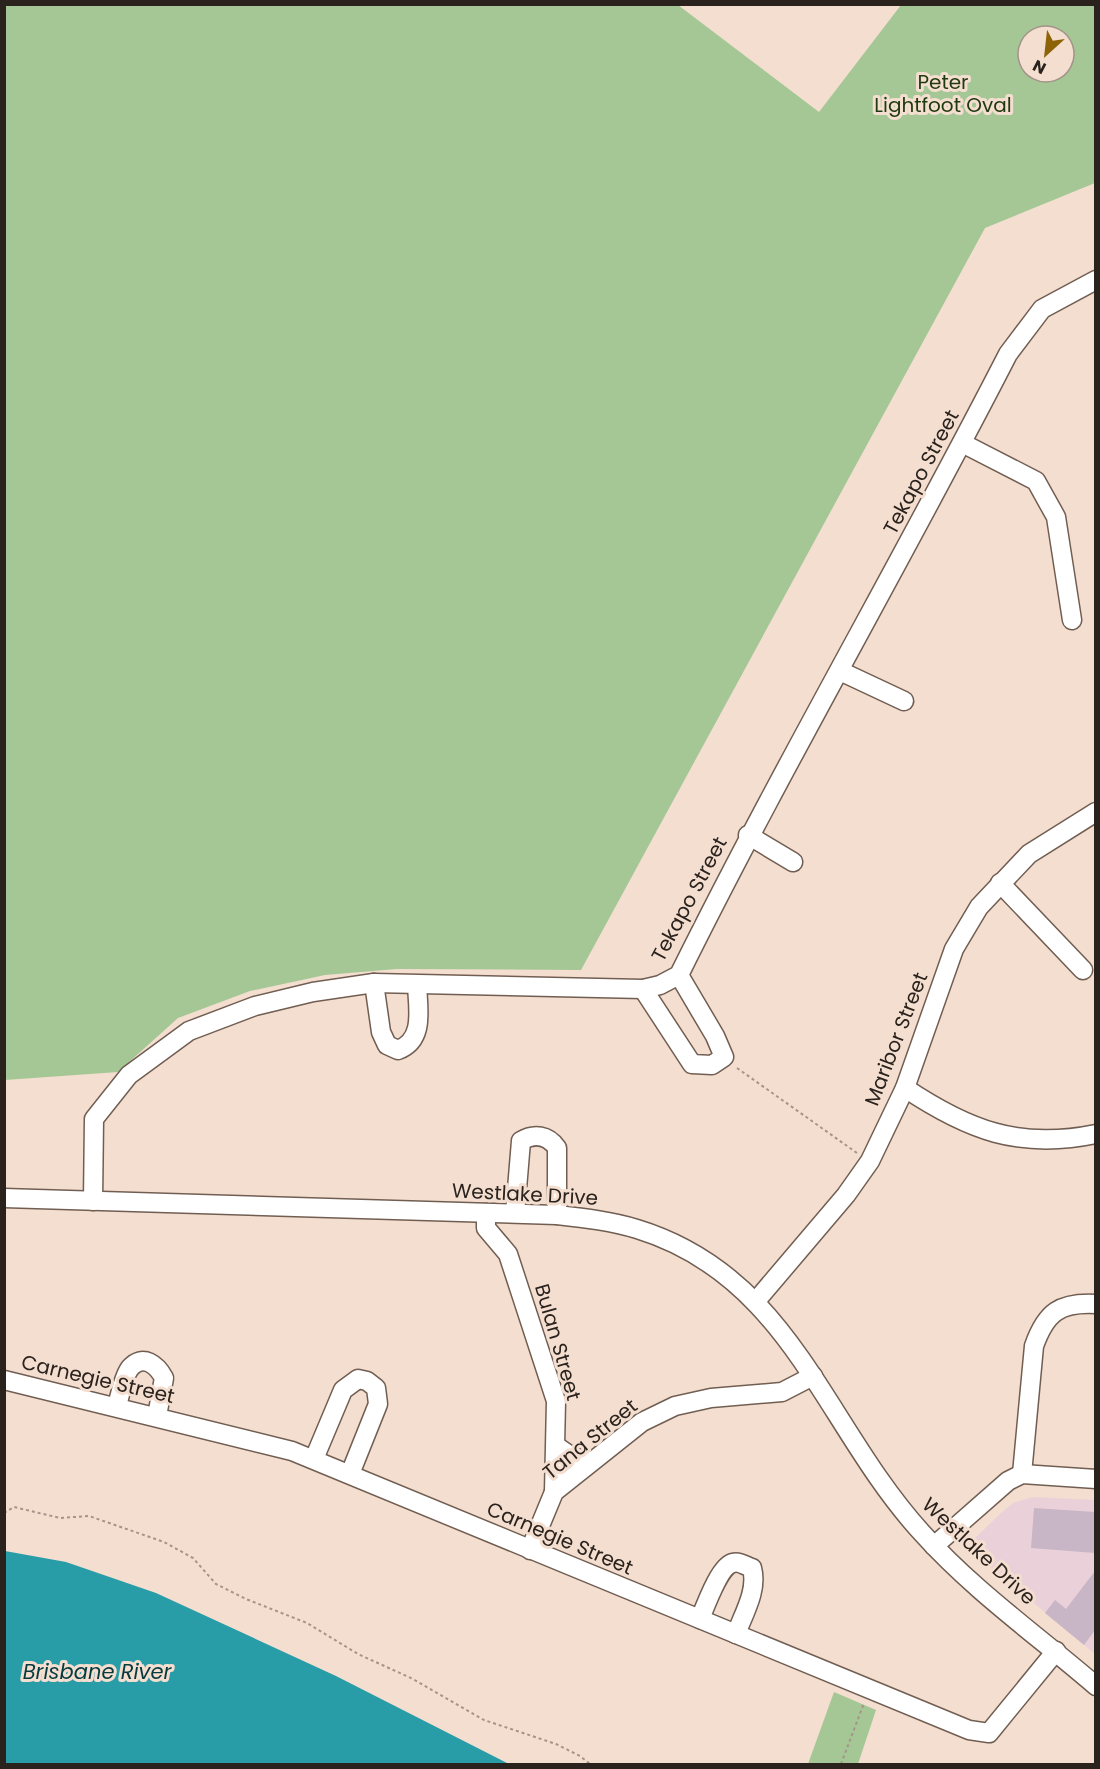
<svg xmlns="http://www.w3.org/2000/svg" width="1100" height="1769" font-family="Poppins,sans-serif">
<style>
.commercial{fill:#ead1d9}
.green{fill:#a4c795;fill-rule:evenodd}
.water{fill:#289da8}
.building{fill:#c8b5c5}
.lines{fill:none;stroke-linecap:round;stroke-linejoin:round}
.minor-casing{stroke:#715e52;stroke-width:21}
.path{stroke:#a5948a;stroke-width:2;stroke-dasharray:3 3;stroke-linecap:butt}
.minor{stroke:#fff;stroke-width:18}
.labels{text-anchor:middle;stroke-width:6;stroke-linejoin:round;paint-order:stroke}
.park-label{font-size:20px;fill:#1e3a0e;stroke:#f4ded0}
.street-label{font-size:20px;fill:#2a221d;stroke:#f4ded0}
.water-label{font-size:21px;font-style:italic;fill:#053a3f;stroke:#f4ded0}
</style>
<rect width="100%" height="100%" fill="#f4ded0"/>
<polygon class="commercial" points="1033,1497 1095,1500 1095,1654 975,1554 972,1546 973,1540 1001,1513 1013,1503"/>
<g class="green">
<path d="M5,4L678,5L819,112L901,5H1095V183L985,228L581,970L397,969L325,975L250,991L178,1018L118,1072L5,1080ZM1028,36H1064V72H1028Z"/>
<polygon points="834,1692 876,1710 858,1764 808,1764"/>
</g>
<polygon class="water" points="5,1551 66,1562 156,1593 336,1676 509,1764 5,1764"/>
<g class="building">
<polygon points="1034,1508 1095,1512 1095,1553 1031,1548"/>
<polygon points="1095,1571 1095,1630 1084,1645 1045,1613 1055,1600 1066,1609"/>
</g>
<g class="lines">
<g class="minor-casing">
<g id="minor">
<polyline points="962,443 1036,481 1056,517 1072,620"/>
<polyline points="840,671 904,701"/>
<polyline points="748,835 793,862"/>
<polyline points="1000,883 1083,970"/>
<path d="M374,983L381,1032L387,1045L398,1050C425,1040 418,1009 417,985"/>
<polyline points="643,989 692,1064 712,1065 724,1057 715,1036 679,975"/>
<path d="M905,1088C968,1130 1019,1150 1096,1134"/>
<path d="M4,1198L557,1215C584,1218 611,1221 637,1229C791,1276 824,1426 922,1533C973,1590 1038,1636 1096,1686"/>
<path d="M93,1201L94,1119L129,1075L189,1031L255,1006L313,992L374,983L643,989L660,985L679,975C783,765 901,563 1008,354L1042,309L1096,280"/>
<polyline points="486,1213 486,1228 508,1254 556,1401 554,1492"/>
<path d="M515,1213L521,1141C534,1133 548,1135 557,1148V1215"/>
<polyline points="756,1301 846,1195 870,1161 905,1088 954,949 979,907 1029,854 1096,812"/>
<polyline points="4,1380 292,1451 969,1730 989,1733 1056,1651"/>
<path d="M117,1406C120,1396 123,1377 130,1368C143,1353 157,1365 164,1378L157,1416"/>
<polyline points="556,1446 572,1457 591,1461"/>
<polyline points="314,1459 343,1390 358,1379 367,1381 376,1388 378,1404 350,1474"/>
<path d="M1022,1474L1034,1346C1046,1312 1060,1302 1096,1304"/>
<polyline points="934,1546 1008,1481 1022,1474 1096,1479"/>
<polyline points="530,1550 554,1492 642,1422 675,1406 711,1398 782,1392 813,1376"/>
<path d="M700,1619C705,1607 720,1565 733,1563C739,1561 746,1566 752,1568C758,1590 744,1613 736,1634"/>
</g>
</g>
<g class="path">
<polyline points="737,1068 857,1153"/>
<polyline points="4,1513 14,1507 60,1518 89,1516 164,1542 193,1558 216,1584 246,1599 307,1623 358,1654 413,1679 484,1720 556,1744 580,1756 590,1764"/>
<polyline points="841,1764 864,1703"/>
</g>
<use href="#minor" class="minor"/>
</g>
<g class="labels">
<g class="park-label">
<text x="943" y="89">Peter<tspan x="943" dy="23">Lightfoot Oval</tspan></text>
</g>
<g class="street-label">
<text transform="translate(921 472) rotate(-62)" y="7">Tekapo Street</text>
<text transform="translate(689 899) rotate(-62)" y="7">Tekapo Street</text>
<text transform="translate(896 1039) rotate(-69)" y="7">Maribor Street</text>
<text transform="translate(525 1194) rotate(3)" y="7">Westlake Drive</text>
<text transform="translate(558 1342) rotate(74)" y="7">Bulan Street</text>
<text transform="translate(98 1379) rotate(13)" y="7">Carnegie Street</text>
<text transform="translate(590 1439) rotate(-39)" y="7">Tana Street</text>
<text transform="translate(560 1538) rotate(23)" y="7">Carnegie Street</text>
<text transform="translate(979 1551) rotate(43)" y="7">Westlake Drive</text>
</g>
<g class="water-label">
<text x="97" y="1679">Brisbane River</text>
</g>
</g>
<rect width="1100" height="1769" fill="none" stroke="#2a221d" stroke-width="12"/>
<g transform="translate(1046 54) rotate(207)"><circle r="28" fill="#f4ded0" stroke="#a39388" stroke-width="1.5"/>
<path d="M0-4.5L10 22L0 15L-10 22Z" fill="#8d6307"/>
<text y="-9" font-size="16" font-weight="bold" text-anchor="middle" fill="#2a221d">N</text>
</g>
</svg>
